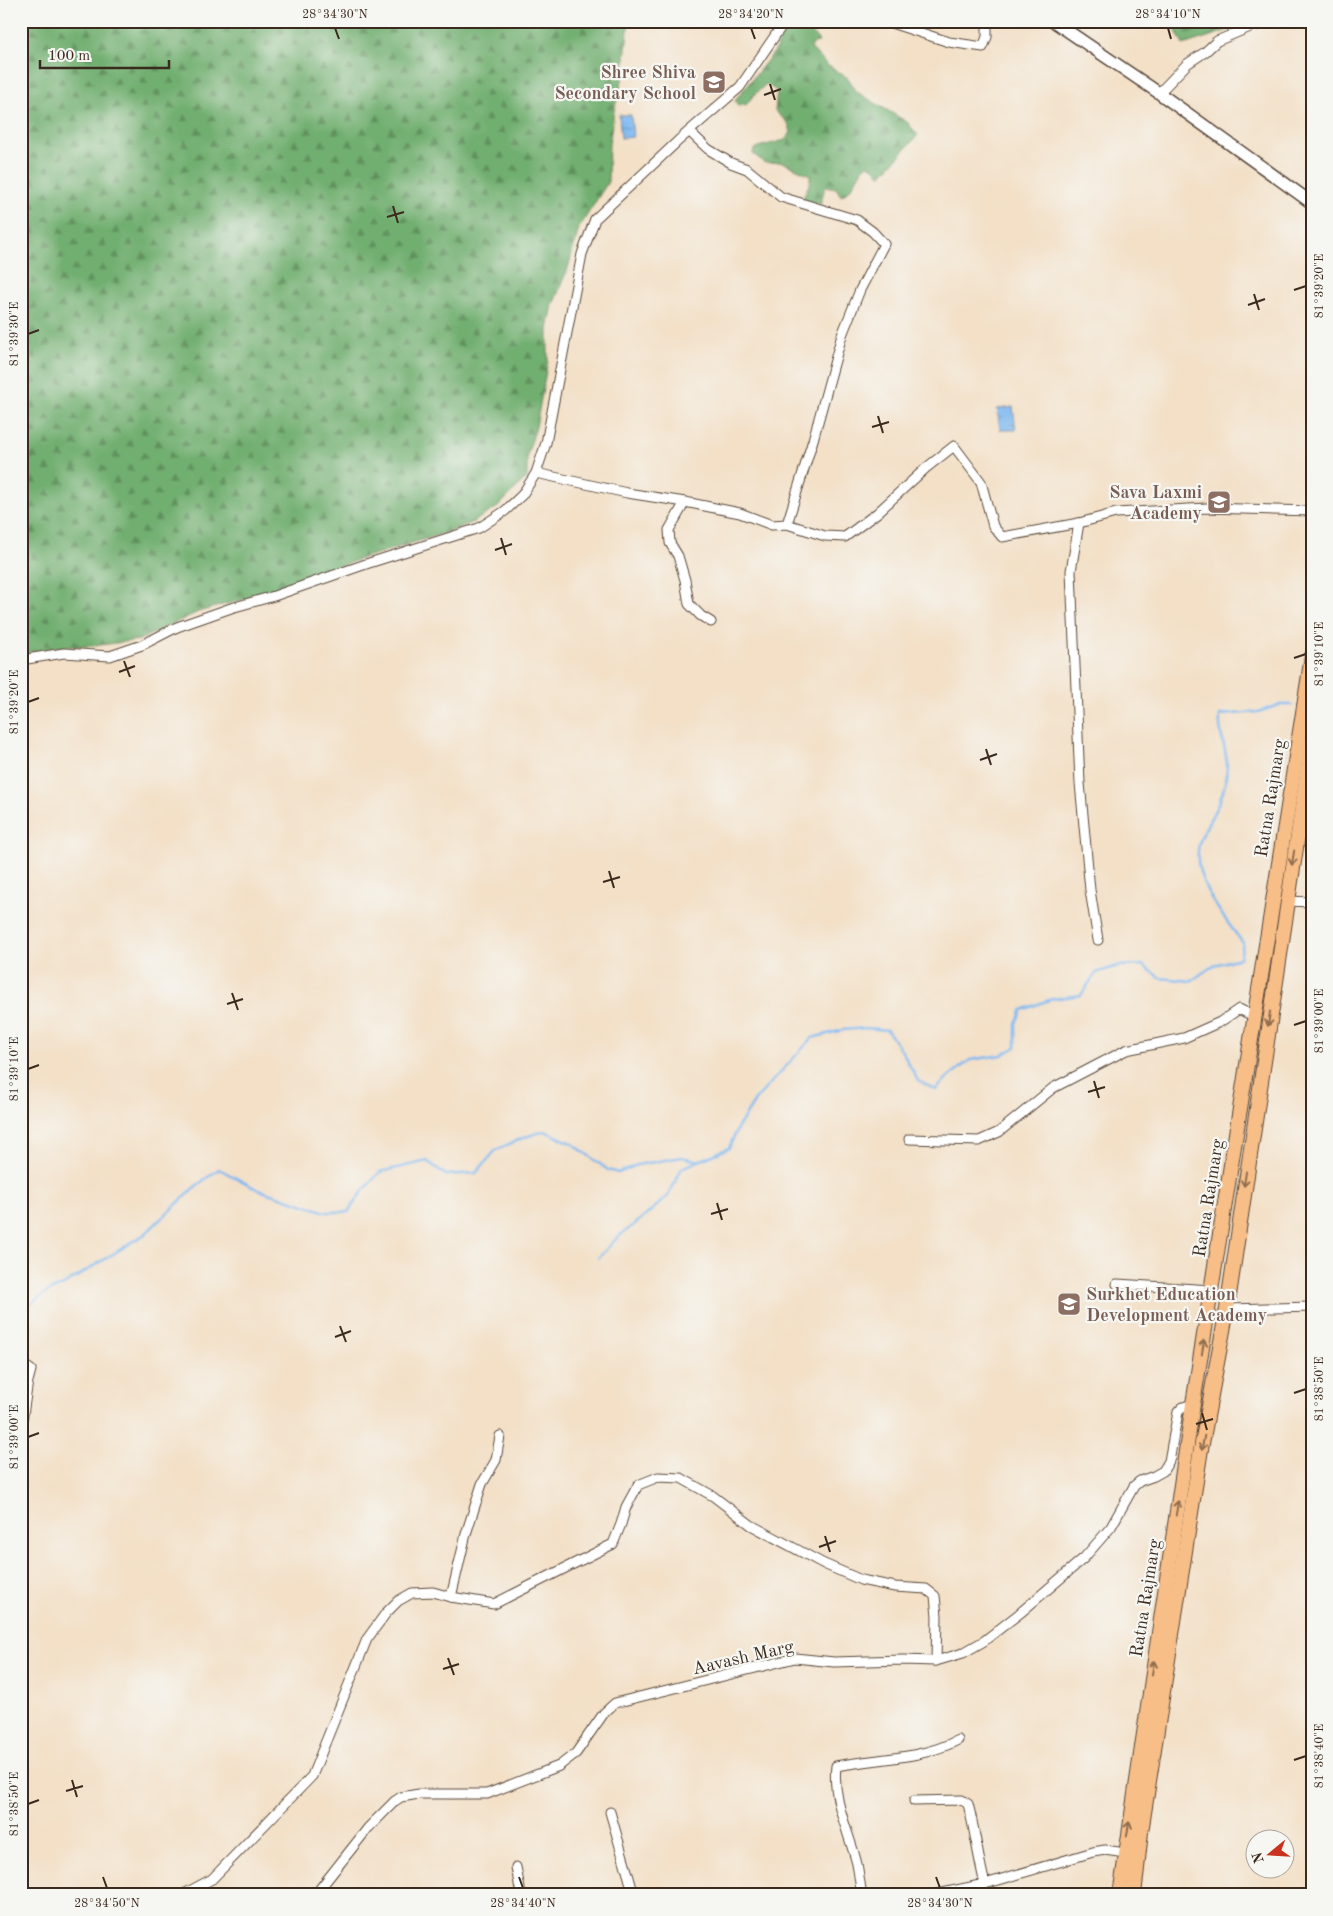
<svg xmlns="http://www.w3.org/2000/svg" width="1333" height="1916" font-family="'Old Standard TT',serif">
<style>
.forest{fill:url(#forest-firs);stroke:#566c47}
.water{fill:url(#water-ripples);stroke:#5d7288}
.lines{fill:none;stroke-linecap:round;stroke-linejoin:round}
.stream{stroke:#7fb9f1;stroke-width:2.5}
.minor-casing{stroke:#574537;stroke-width:11}
.tertiary-casing{stroke:#574537;stroke-width:14}
.primary-casing{stroke:#574537;stroke-width:16}
.minor{stroke:#fff;stroke-width:9}
.tertiary{stroke:#fff;stroke-width:11}
.primary{stroke:#f7be88;stroke-width:14}
.oneway{stroke:#906d4e}
.ticks{fill:none;stroke:#3b2a1e;stroke-width:2}
.labels{text-anchor:middle;stroke-width:4.5;stroke-linejoin:round;paint-order:stroke}
.education-label{font-size:18px;font-weight:bold;fill:#785e54;stroke:#f6f6f2;text-anchor:end}
.street-label{font-size:18px;fill:#3b2a1e;stroke:#f6f6f2}
.neatline{fill:none;stroke:#3b2a1e;stroke-width:2}
.ticks-label{font-size:12px;text-anchor:middle;fill:#3b2a1e}
</style>
<defs>
<pattern id="forest-firs" width="22" height="20" patternUnits="userSpaceOnUse" patternTransform="scale(1.25)"><rect width="22" height="20" fill="#71af70"/><path d="M5 1l3.5 6h-7zM16 11l3.5 6h-7z" fill="#5e8f5b"/></pattern>
<pattern id="water-ripples" width="26" height="14" patternUnits="userSpaceOnUse" patternTransform="scale(1.25)"><rect width="26" height="14" fill="#7fb9f1"/><path d="M2 4q2-2 4 0t4 0M15 11q2-2 4 0t4 0" fill="none" stroke="#6997c3"/></pattern>
</defs>
<rect width="100%" height="100%" fill="#f6f6f2"/>
<filter id="ink" filterUnits="userSpaceOnUse"><feTurbulence type="fractalNoise" baseFrequency=".02" numOctaves="2"/><feDisplacementMap in="SourceGraphic" scale="10" xChannelSelector="R" yChannelSelector="G"/><feConvolveMatrix kernelMatrix="1 2 1 2 8 2 1 2 1" color-interpolation-filters="sRGB"/></filter>
<filter id="wash" filterUnits="userSpaceOnUse"><feTurbulence type="fractalNoise" baseFrequency=".0096" numOctaves="4" result="noise"/><feDisplacementMap in="SourceGraphic" scale="20" xChannelSelector="R" yChannelSelector="G"/><feGaussianBlur stdDeviation="1.12" result="paint"/><feColorMatrix in="noise" values="0 0 0 0 0 0 0 0 0 0 0 0 0 0 0 0 0 1.4 0 .05"/><feComposite in="paint" operator="in"/></filter>
<g filter="url(#wash)">
<rect width="100%" height="100%" fill="#f3e0c7"/>
<g class="forest">
<polygon points="21,21 629,21 623,77 614,111 609,145 608,182 579,228 568,268 553,305 548,329 548,360 536,427 527,455 527,477 498,507 473,522 445,533 363,558 263,594 198,612 139,640 93,646 56,647 21,654"/>
<path d="M794,21H804L803,25C808,33 815,32 819,42L814,43L811,48L827,65L848,78L857,92L907,122L918,135L881,176L874,168L867,165C856,174 855,190 841,196L836,188L825,186L821,204L805,200L803,198L810,182V175L782,162L765,163L753,154V151L758,147L785,140L791,132L788,123L775,111L777,91L766,84L753,96L746,105L738,106L735,100L775,51L781,37Z"/>
<polygon points="1171,21 1257,21 1183,45"/>
</g>
<g class="water">
<polygon points="619,115 631,115 633,137 621,138"/>
<polygon points="1013,407 1016,430 1000,430 997,409"/>
</g>
<g class="lines">
<g class="stream">
<path d="M598,1258L618,1237L644,1217L668,1196L682,1168L729,1148L737,1129L756,1099L812,1038L843,1030L867,1028L887,1030L903,1053L918,1081L936,1090L947,1078L970,1060L1002,1055L1016,1047V1023L1022,1010L1052,999L1081,995L1096,973L1118,966L1143,965L1160,978L1191,981L1214,965L1240,958L1243,943C1222,915 1185,872 1202,836C1209,818 1222,803 1225,783C1226,777 1227,770 1227,764C1226,747 1218,732 1220,715L1258,712L1279,705H1293"/>
<polyline points="21,1310 49,1291 62,1286 145,1234 196,1186 219,1169 259,1190 326,1212 348,1212 362,1192 380,1172 427,1161 446,1175 476,1173 496,1150 525,1137 545,1131 573,1144 608,1170 618,1173 637,1165 682,1157 699,1161"/>
</g>
</g>
</g>
<g filter="url(#ink)">
<g class="lines">
<g class="minor-casing">
<g id="minor">
<polyline points="885,21 949,42 983,47 987,37 987,21"/>
<polyline points="1159,93 1187,64 1205,52 1217,41 1250,27 1272,21"/>
<polyline points="690,132 708,149 731,163 747,169 781,197 857,220 873,232 884,244 860,290 842,335 813,440 787,524"/>
<polyline points="536,473 627,493 685,502 740,513 772,525 787,524 825,536 845,537 877,513 926,468 954,446 981,482 993,526 1002,537 1079,523 1116,513 1207,508 1312,511"/>
<polyline points="685,502 669,530 670,543 678,556 685,580 689,604 701,616 711,622"/>
<polyline points="1079,523 1071,571 1080,783 1090,890 1098,940"/>
<polyline points="21,660 64,653 110,656 142,645 177,627 231,608 274,596 366,564 479,528 505,511 522,495 536,473 546,443 582,254 595,219 679,140 740,87 785,21"/>
<polyline points="1287,901 1312,902"/>
<polyline points="909,1139 979,1141 999,1132 1053,1088 1126,1050 1184,1038 1220,1022 1239,1009 1255,1017"/>
<polyline points="1117,1284 1212,1290"/>
<polyline points="1227,1309 1312,1307"/>
<polyline points="21,1363 31,1370 28,1381 21,1428"/>
<polyline points="451,1597 466,1534 482,1484 496,1460 500,1436"/>
<path d="M914,1801L962,1800L968,1804C975,1830 978,1858 985,1884"/>
<polyline points="610,1812 634,1895"/>
<polyline points="516,1867 521,1895"/>
<polyline points="182,1895 212,1879 312,1776 367,1639 386,1613 398,1601 412,1593 433,1592 451,1597 494,1604 613,1544 621,1524 626,1507 638,1485 658,1477 681,1478 713,1496 751,1525 824,1564 861,1580 895,1587 926,1589 935,1596 937,1616 936,1661"/>
<polyline points="315,1895 368,1828 395,1801 401,1797 419,1794 487,1794 559,1766 576,1753 604,1713 615,1703 795,1658 834,1662 902,1660 936,1661 963,1653 984,1641 1020,1613 1084,1558 1111,1527 1134,1486 1140,1481 1154,1476 1163,1471 1169,1461 1178,1412 1183,1407 1193,1404"/>
<path d="M862,1895C860,1885 859,1874 857,1864C849,1832 832,1800 836,1766C877,1758 920,1760 958,1740"/>
<polyline points="933,1895 985,1884 1093,1852 1105,1850 1125,1853"/>
</g>
</g>
<g class="tertiary-casing">
<polyline id="tertiary" points="1053,21 1159,93 1312,203"/>
</g>
<g class="primary-casing">
<g id="primary">
<polyline points="1120,1895 1193,1404 1312,656"/>
<polyline points="1134,1895 1141,1832 1201,1449 1227,1309 1312,741"/>
</g>
</g>
<use href="#minor" class="minor"/>
<use href="#tertiary" class="tertiary"/>
<use href="#primary" class="primary"/>
</g>
<defs><path id="oneway-shaft" d="M-6 0H5M1.5-3L5.5 0L1.5 3" fill="none" stroke-width="1.6" stroke-linecap="round" stroke-linejoin="round" transform="scale(1.25)"/></defs>
<g class="oneway">
<use href="#oneway-shaft" transform="translate(1293 858) rotate(99)"/>
<use href="#oneway-shaft" transform="translate(1269 1019) rotate(98)"/>
<use href="#oneway-shaft" transform="translate(1245 1179) rotate(98)"/>
<use href="#oneway-shaft" transform="translate(1203 1347) rotate(-81)"/>
<use href="#oneway-shaft" transform="translate(1203 1443) rotate(100)"/>
<use href="#oneway-shaft" transform="translate(1177 1508) rotate(-81)"/>
<use href="#oneway-shaft" transform="translate(1153 1668) rotate(-81)"/>
<use href="#oneway-shaft" transform="translate(1128 1829) rotate(-81)"/>
</g>
</g>
<path class="ticks" d="M335,28L339,39M751,28L755,39M1168,28L1171,39M770,84L775,100M764,95L781,89M393,206L398,223M387,217L404,212M1294,290L1306,286M1254,294L1259,310M1248,305L1265,299M28,334L39,330M878,416L883,433M872,427L889,422M501,538L506,555M495,550L512,544M1294,658L1306,654M124,661L130,677M119,672L135,666M28,702L39,698M986,749L991,765M980,760L997,754M609,871L614,888M603,882L620,877M232,993L238,1010M227,1004L243,999M1294,1025L1306,1021M28,1069L39,1065M1094,1081L1099,1098M1088,1092L1105,1087M717,1203L722,1220M711,1214L728,1209M340,1326L346,1342M335,1337L351,1331M1294,1393L1306,1389M1202,1413L1207,1430M1196,1424L1213,1419M28,1437L39,1433M825,1536L830,1552M819,1547L836,1541M448,1658L454,1675M443,1669L459,1664M1294,1760L1306,1756M72,1780L77,1797M66,1791L83,1786M28,1804L39,1800M103,1877L107,1888M519,1877L523,1888M936,1877L940,1888"/>
<defs>
<g id="school-square" transform="scale(1.25)"><rect x="-9" y="-9" width="18" height="18" rx="4" fill="#8d6e63" stroke="#f6f6f2"/><path d="M0-5L7-2L0 1L-7-2ZM-4 1L0 2.5L4 1V4Q0 6-4 4Z" fill="#fff"/></g>
</defs>
<g fill-rule="evenodd">
<use href="#school-square" x="714" y="82"/>
<use href="#school-square" x="1219" y="502"/>
<use href="#school-square" x="1069" y="1304"/>
</g>
<g class="labels">
<g class="education-label">
<text x="696" y="78">Shree Shiva<tspan x="696" dy="21">Secondary School</tspan></text>
<text x="1202" y="498">Sava Laxmi<tspan x="1202" dy="21">Academy</tspan></text>
<text x="1086" y="1300" text-anchor="start">Surkhet Education<tspan x="1086" dy="21">Development Academy</tspan></text>
</g>
<g class="street-label">
<text transform="translate(1270 798) rotate(-81)" y="6">Ratna Rajmarg</text>
<text transform="translate(1208 1198) rotate(-81)" y="6">Ratna Rajmarg</text>
<text transform="translate(1145 1598) rotate(-81)" y="6">Ratna Rajmarg</text>
<text transform="translate(743 1657) rotate(-13)" y="6">Aavash Marg</text>
</g>
</g>
<rect width="1333" height="1916" fill="none" stroke="#f6f6f2" stroke-width="55"/>
<g transform="translate(1270 1854) rotate(252)"><circle r="24" fill="#f6f6f2" stroke="#aba49d"/>
<path d="M0-4L9 19L0 12L-9 19Z" fill="#c8321e"/>
<text y="-8" font-size="14" font-weight="bold" text-anchor="middle" fill="#3b2a1e">N</text>
</g>
<path d="M40 60v8h129v-8" fill="none" stroke="#3b2a1e" stroke-width="2.5"/>
<text x="48" y="60" font-size="15" fill="#3b2a1e" stroke="#f6f6f2" stroke-width="4" paint-order="stroke">100 m</text>
<rect x="28" y="28" width="1278" height="1860" class="neatline"/>
<g class="ticks-label">
<text x="335" y="18">28°34'30"N</text>
<text x="751" y="18">28°34'20"N</text>
<text x="1168" y="18">28°34'10"N</text>
<text transform="translate(1319 286) rotate(-90)" y="4">81°39'20"E</text>
<text transform="translate(14 334) rotate(-90)" y="4">81°39'30"E</text>
<text transform="translate(1319 654) rotate(-90)" y="4">81°39'10"E</text>
<text transform="translate(14 702) rotate(-90)" y="4">81°39'20"E</text>
<text transform="translate(1319 1021) rotate(-90)" y="4">81°39'00"E</text>
<text transform="translate(14 1069) rotate(-90)" y="4">81°39'10"E</text>
<text transform="translate(1319 1389) rotate(-90)" y="4">81°38'50"E</text>
<text transform="translate(14 1437) rotate(-90)" y="4">81°39'00"E</text>
<text transform="translate(1319 1756) rotate(-90)" y="4">81°38'40"E</text>
<text transform="translate(14 1804) rotate(-90)" y="4">81°38'50"E</text>
<text x="107" y="1907">28°34'50"N</text>
<text x="523" y="1907">28°34'40"N</text>
<text x="940" y="1907">28°34'30"N</text>
</g>
</svg>
